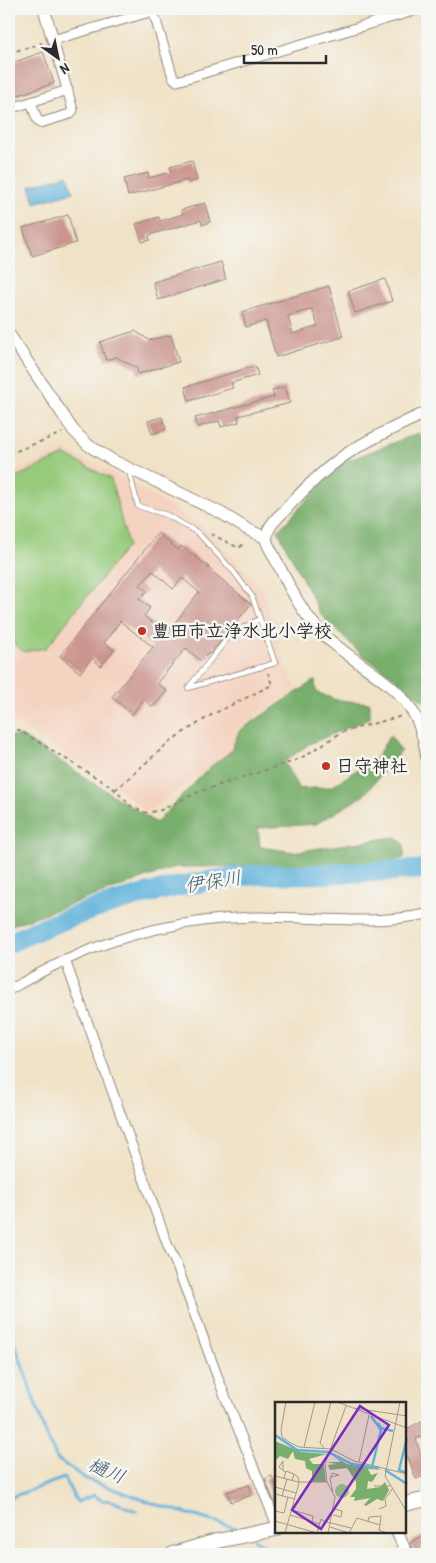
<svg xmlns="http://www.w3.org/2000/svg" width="436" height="1563" font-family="'Patrick Hand','Klee One',sans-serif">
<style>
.built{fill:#f4d3c0}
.green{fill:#96cb7c;stroke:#607b54}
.forest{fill:#78af6c;stroke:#526d4c}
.water{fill:#61b3dc;stroke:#466f84}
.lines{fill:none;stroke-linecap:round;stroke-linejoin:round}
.stream{stroke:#61b3dc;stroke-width:3}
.river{stroke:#61b3dc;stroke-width:20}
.building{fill:#cb958f;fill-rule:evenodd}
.service-casing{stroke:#8e8678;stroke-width:6}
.minor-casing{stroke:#8e8678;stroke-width:11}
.tertiary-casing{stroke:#8e8678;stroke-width:13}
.primary-casing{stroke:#8e8678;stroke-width:16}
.path{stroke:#8e8678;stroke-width:2;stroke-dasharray:4 4;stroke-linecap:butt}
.service{stroke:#fff;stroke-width:4.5}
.minor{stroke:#fff;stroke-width:9}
.tertiary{stroke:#fff;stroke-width:11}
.primary{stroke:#fff;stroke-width:14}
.poi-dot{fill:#c8321e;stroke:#f6f6f2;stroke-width:2}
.labels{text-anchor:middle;stroke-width:5;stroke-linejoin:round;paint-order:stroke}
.poi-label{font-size:18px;font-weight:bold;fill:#2b2b2b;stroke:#f6f6f2;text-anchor:start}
.water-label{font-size:19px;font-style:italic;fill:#3e5b69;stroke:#f6f6f2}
.inset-river{fill:none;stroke:#61b3dc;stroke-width:2.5}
.inset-road{fill:none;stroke:#a19988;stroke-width:1}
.view{fill:#7b2cbf;fill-opacity:0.15;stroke:#7b2cbf;stroke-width:2.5}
.inset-edge{fill:none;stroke:#2b2b2b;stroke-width:2.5}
</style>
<rect width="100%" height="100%" fill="#f6f6f2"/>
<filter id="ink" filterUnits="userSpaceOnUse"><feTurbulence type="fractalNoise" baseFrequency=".02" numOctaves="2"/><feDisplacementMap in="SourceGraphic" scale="10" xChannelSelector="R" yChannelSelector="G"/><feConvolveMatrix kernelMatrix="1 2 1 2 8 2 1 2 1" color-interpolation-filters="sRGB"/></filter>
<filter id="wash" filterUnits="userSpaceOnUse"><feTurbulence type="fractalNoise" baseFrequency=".0096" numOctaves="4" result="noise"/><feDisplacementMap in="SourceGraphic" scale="20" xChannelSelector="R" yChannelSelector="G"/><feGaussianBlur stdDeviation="1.12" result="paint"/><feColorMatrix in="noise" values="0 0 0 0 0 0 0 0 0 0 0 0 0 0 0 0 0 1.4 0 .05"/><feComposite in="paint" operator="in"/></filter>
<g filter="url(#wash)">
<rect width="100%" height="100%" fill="#f0e2c6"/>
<polygon class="built" points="65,451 113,473 202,525 262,589 289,673 297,689 238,729 231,751 147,813 113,784 18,725 9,725 9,472"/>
<polygon class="green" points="65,455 111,479 128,545 46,648 24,652 9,639 9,480"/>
<g class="forest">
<polygon points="419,433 427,444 427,700 423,701 387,672 362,655 321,615 278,531 341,463"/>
<polygon points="315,680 316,692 336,700 370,703 370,718 309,744 284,762 299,789 331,787 377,757 390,735 401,751 363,796 316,824 258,828 260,847 293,852 395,837 404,844 404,858 380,863 281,866 176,867 9,926 9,737 21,736 156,823 209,768 231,751 239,731"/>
</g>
<polygon class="water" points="68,175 73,192 35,203 30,186"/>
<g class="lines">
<g class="stream">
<polyline points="9,1326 46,1435 57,1459 86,1479 158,1505 236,1528 242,1531"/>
<polyline points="9,1498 64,1478 77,1502 94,1495 101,1500 112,1501 136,1511"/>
<polyline points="254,1539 278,1554"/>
</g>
<path class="river" d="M9,943C81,909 162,886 241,876C266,873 292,875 317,874C354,873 391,871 427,869"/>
</g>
<g id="blocks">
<g class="building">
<polygon points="43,52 54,83 13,97 9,83 9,64"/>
<polygon points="192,161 197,180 188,183 187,180 128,196 124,179 148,173 149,178 171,172 170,167"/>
<polygon points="205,203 210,222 202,225 201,220 149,235 150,240 142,242 136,224 159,217 160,221 183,214 181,210"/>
<polygon points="68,215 76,243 32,256 23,228"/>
<polygon points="221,262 226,279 158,300 153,282"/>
<polygon points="385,279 392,301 355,313 348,291"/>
<path d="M329,286L343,337L276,357L266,321L246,327L242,312ZM312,309L318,326L293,334L288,316Z"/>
<polygon points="135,331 149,340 171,335 179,362 138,374 137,368 116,357 106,360 100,342"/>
<polygon points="255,366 258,375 231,383 233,388 189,401 185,387"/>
<polygon points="285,387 290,403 238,416 239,422 221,427 219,421 198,427 195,418 274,397 272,390"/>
<polygon points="162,417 166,429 152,434 148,421"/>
<path d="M158,533L178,550L181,546L209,567L208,568L251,604L210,654L209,653L201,661L186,648L157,683L167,691L153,707L144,699L132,714L112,697L153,647L120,621L104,643L114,650L101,666L92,658L80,673L60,656ZM153,571L173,589L182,578L199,592L166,634L144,616L150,608L139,599L147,591L140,585Z"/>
<polygon points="427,1418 427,1434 416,1439 427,1475 416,1479 408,1457 405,1458 405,1430"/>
<polygon points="272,1476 276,1486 276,1506 265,1479"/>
<polygon points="249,1485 252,1495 231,1502 227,1492"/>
<polygon points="427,1533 427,1544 414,1552 410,1543"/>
</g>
</g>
</g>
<g filter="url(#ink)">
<use href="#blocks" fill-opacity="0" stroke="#8e8678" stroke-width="1"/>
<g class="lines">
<g class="service-casing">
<polyline id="service" points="129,471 138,506 167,515 198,533 233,571 252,596 275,663 188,688 231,634 260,619"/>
</g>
<g class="minor-casing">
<g id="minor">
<polyline points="153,11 173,77 177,81 420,9"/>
<polyline points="31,102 37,119 40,123 70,114 73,110 53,40 160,9"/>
<polyline points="9,109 68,90"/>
<polyline points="422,735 427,764"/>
<polyline points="65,960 168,1246 177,1266 219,1381 276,1523"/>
<path d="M9,990C27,980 46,969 66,960C124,933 189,919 253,917C312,916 369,926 427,914"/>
<polyline points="420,1554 427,1550"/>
</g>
</g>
<g class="tertiary-casing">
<g id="tertiary">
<polyline points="44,9 53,40"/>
<polyline points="9,334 73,430 88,445 112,460 221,513 247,529 266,538"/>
<path d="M422,735C420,728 418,720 414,714C395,680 349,661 322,633C297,608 285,576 268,545C262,531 276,519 285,510C304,489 324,469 348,453C371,438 397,426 423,414"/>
<polyline points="397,1532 407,1554"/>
</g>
</g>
<g class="primary-casing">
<g id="primary">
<polyline points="405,1504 427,1499"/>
<polyline points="173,1554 217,1541 276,1529"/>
</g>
</g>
<g class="path">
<polyline points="9,53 42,43"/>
<polyline points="9,454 62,433"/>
<polyline points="211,534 239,548 245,542"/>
<polyline points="9,730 19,730 113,788 133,808 147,813 161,810 196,793 219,785 291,762 301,758 342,732 402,716"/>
<polyline points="115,790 173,739 213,714 272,685 268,673"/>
</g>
<use href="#service" class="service"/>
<use href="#minor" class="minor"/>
<use href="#tertiary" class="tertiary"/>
<use href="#primary" class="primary"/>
</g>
</g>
<g class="poi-dot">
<circle cx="142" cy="631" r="5"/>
<circle cx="326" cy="766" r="5"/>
</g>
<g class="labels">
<g class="poi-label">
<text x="152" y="637">豊田市立浄水北小学校</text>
<text x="336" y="772">日守神社</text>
</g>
<g class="water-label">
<text transform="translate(213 881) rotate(-9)" y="7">伊保川</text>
<text transform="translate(107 1470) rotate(23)" y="7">樋川</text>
</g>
</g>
<g transform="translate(275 1402)">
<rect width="131" height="131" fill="#f0e2c6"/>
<path d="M60 89a7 7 0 1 1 14 0a7 7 0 1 1-14 0Z" fill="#96cb7c"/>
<path d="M0,39L26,50L52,52L34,57L38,62H49L51,80H37V69L31,66L30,59L20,57L18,49L13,57L5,54L0,59ZM57,53L72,62L108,68L93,67L96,73L103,71L97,80L93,79L92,87L105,85L110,80L114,88L108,99L102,97L91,104L89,103L95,96L79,99L80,95H75L81,87V80L72,66L55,68L53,63L61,62L52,60H66Z" fill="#78af6c"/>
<path class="inset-river" d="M96,14L106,28L97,65M103,21L106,26L118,29M0,33L22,48L53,50L77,62L104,66M110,68L132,82M131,71L124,68L132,36"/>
<path class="inset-road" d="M11,0L6,28L7,35L14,40L24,45L56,47L79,59L132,72M62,0L132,26M125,0L110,74L132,110M79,6L132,14M29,45L40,0M49,46L45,41L56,0M84,60L94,13M8,68V59L4,65L10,70M0,74L23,80H52M56,75L64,73L57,71L56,75L55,77L58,90M9,76L11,69L19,72L17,79M99,84H115M0,85L21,91M0,92L20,97M7,94L12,77M104,107L111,104L110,97L117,87M17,108L38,114L37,120M0,109L9,111L13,95M15,113L45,122M58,113L66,115L67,109L60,107M0,119L42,131L46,117L49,119M48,119L76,126M93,119L94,115L106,114L105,123M55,125L74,131M10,131L24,81L23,75L19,72M53,131L60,95L52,80L50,62L71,4M74,131L82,116L105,123L104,128L112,131"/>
<path class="view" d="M85,4L114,23L46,127L17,108Z"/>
<rect width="131" height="131" class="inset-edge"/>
</g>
<rect width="436" height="1563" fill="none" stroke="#f6f6f2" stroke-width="30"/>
<g transform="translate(58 58) rotate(147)" stroke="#f6f6f2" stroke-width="4" paint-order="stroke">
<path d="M0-4L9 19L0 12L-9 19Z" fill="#2b2b2b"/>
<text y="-8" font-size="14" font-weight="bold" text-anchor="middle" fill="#2b2b2b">N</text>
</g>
<path d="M244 55v8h82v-8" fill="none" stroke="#2b2b2b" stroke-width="2.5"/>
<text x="251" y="55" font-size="15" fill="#2b2b2b" stroke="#f6f6f2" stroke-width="4" paint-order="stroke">50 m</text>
</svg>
